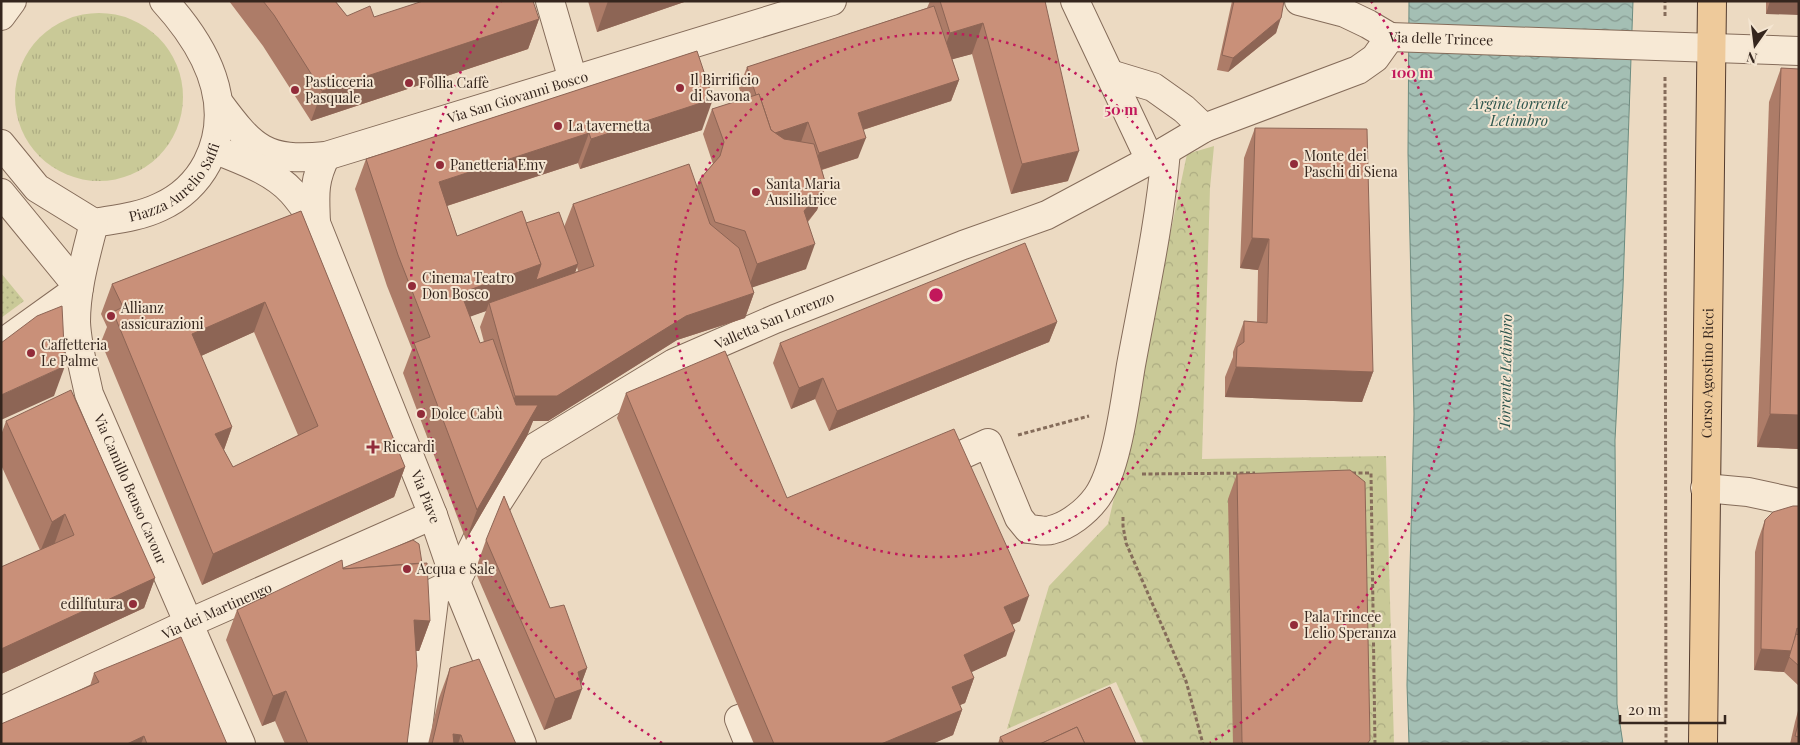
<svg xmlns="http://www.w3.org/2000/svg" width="1800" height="745" font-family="'Playfair Display',serif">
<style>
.grass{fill:url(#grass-tufts)}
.park{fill:url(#park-crowns)}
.garden{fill:url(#garden-dots)}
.water{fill:url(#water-waves);stroke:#6c8c80}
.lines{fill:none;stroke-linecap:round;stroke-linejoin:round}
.minor-casing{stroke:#856c5a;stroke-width:30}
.major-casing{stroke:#533b2e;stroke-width:30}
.path{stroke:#856c5a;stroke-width:3;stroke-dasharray:4 2.5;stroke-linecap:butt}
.minor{stroke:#f7e9d5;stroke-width:28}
.major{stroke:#eeca9b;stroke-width:28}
.wall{fill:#ad7c68;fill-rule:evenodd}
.shaded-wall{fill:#8d6555}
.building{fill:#c99079;stroke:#8d6555;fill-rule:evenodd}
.ring{fill:none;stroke:#c2185b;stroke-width:2.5;stroke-dasharray:2.5 5}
.poi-dot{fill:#922c3a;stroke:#f4e5d1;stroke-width:2}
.labels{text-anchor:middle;stroke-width:4;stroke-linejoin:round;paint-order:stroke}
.street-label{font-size:14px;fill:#35261e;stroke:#f4e5d1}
.poi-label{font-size:14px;fill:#35261e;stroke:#f4e5d1;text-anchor:start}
.water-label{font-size:15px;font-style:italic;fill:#2d554d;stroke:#f4e5d1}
.centre{fill:#c2185b;stroke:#f4e5d1;stroke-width:2.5}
.ring-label{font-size:15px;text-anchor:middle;font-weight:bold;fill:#c2185b;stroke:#f4e5d1;stroke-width:4;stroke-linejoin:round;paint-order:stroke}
</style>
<defs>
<pattern id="grass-tufts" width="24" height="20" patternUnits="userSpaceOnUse" patternTransform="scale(1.25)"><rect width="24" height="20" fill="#c9c997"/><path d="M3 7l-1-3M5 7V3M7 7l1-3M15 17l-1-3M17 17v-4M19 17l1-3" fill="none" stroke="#adac82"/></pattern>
<pattern id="park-crowns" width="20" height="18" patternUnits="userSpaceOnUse" patternTransform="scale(1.25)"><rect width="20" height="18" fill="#c9c997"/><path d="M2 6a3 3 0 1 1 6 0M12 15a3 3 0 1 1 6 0" fill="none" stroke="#adac82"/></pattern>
<pattern id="garden-dots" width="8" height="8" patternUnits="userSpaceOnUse" patternTransform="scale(1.25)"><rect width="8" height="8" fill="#c9c997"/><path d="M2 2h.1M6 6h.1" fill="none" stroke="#adac82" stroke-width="1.8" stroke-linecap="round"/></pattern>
<pattern id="water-waves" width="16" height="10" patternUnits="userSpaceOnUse" patternTransform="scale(1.25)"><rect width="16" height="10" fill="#a4bfb4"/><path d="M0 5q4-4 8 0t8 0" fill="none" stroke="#869b92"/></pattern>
</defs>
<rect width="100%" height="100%" fill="#ecdac2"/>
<circle class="grass" cx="99" cy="97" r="84"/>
<polygon class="park" points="1214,146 1210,188 1202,459 1386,456 1394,744 1144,744 1116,682 1007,729 1049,586 1108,524 1120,472 1187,154"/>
<polygon class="garden" points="1,273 24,301 1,318"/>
<polygon class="water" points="1409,1 1633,1 1623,287 1615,440 1617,704 1623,744 1409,744 1407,685 1414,414 1408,153"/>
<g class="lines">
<g class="minor-casing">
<g id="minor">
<polyline points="550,1 573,80"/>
<polyline points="1075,1 1150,160"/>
<polyline points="1299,1 1345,13 1368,24 1390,37"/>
<polyline points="1,16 12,1"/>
<path id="s1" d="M1390,37L1799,51"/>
<polyline points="1110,74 1153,87 1184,109 1204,128"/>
<path id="s2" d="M219,103C253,149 266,162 326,156L832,1"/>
<path id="s3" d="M1,144L37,188L94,223C117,219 139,217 160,207C180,198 197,182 207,163C237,104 205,46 164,1"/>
<path id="s4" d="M214,149C240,160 272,170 292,192C301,202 308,213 316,223L433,515L456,582L522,744"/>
<polyline points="1,193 79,288 1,344"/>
<path id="s5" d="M94,223C86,255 76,288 76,322C77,346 84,370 89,394L241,744"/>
<path d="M316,223C315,196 313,181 326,156"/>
<path d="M931,469L988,443L1019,518L1028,529C1035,529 1045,532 1051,530C1068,526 1086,512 1097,497C1117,469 1125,401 1131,365C1144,294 1160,223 1166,151"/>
<polyline points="1705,488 1748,492 1799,503"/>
<path id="s6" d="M1,711L189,623L433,515"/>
<path id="s7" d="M416,744L435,592L456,582L487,519L532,449L674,363L775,319L963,245L1047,215L1150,160L1204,128L1358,70L1375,58L1390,37"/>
<polyline points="749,744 739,719 771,707 768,699"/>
</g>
</g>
<g class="major-casing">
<g id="major">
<path id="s8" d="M1703,744L1712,1"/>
</g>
</g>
<g class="path">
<polyline points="1665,16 1665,1"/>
<polyline points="1665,77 1666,744"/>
<polyline points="1018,435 1089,416"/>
<polyline points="1352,473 1371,473 1375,744"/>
<polyline points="1142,474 1255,473"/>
<polyline points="1123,517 1123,526 1126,543 1186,681 1203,744"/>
</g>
<use href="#minor" class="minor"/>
<use href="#major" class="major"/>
</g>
<g class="wall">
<polygon points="229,1 335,1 347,16 374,17 539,19 528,49 311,121 263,46"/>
<polygon points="588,1 687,1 597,32"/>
<path d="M930,1H1045L1068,181L1011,194L972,54L952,59L959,80L951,101L863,130L858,158L822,170L826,185L817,210L808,222L806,269L752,287L754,293L745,318L677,340L548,421H533L527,436L466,540L403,373L412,349L387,286L355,189L366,159L697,51L702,130L580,169L578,163L447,206L457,236L526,223L564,227L573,204L697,186L700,179L713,164L703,134L712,109L743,99L739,88L747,67L927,8ZM577,267L578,271L575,272ZM486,311L480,327L484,342L480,343L470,316Z"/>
<polygon points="1232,1 1284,1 1276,33 1228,72 1217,70"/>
<polygon points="1766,1 1799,1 1766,14"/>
<polygon points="1781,68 1799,69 1799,449 1757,447 1769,102"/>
<polygon points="1255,128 1373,372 1362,402 1225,397 1225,377 1233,357 1233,352 1244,321 1257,322 1258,270 1240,268 1244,158"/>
<path d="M301,211L405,467L394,497L202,585L101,342L107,327L101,314L112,284ZM254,332L298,435L233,467L224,450L232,427L201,356Z"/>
<polygon points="1057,322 1049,342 829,431 815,399 791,409 773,363 780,343"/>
<polygon points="626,393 787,498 1020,621 1012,625 1006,656 971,672 974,678 965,703 960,705 962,710 953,735 932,744 754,744 617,418"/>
<polygon points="6,421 155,578 144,608 1,674 1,567 40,550 1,465 1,435"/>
<polygon points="1237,474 1369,744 1233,744 1228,499"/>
<polygon points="1799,506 1799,686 1784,672 1754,670 1755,552 1758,540 1765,520"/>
<polygon points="486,540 550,608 587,668 581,684 571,719 544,730 475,571"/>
<polygon points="343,568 430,621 419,651 416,651 407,744 285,744 275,721 262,726 226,640 237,610"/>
<polygon points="450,668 516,744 428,744 439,698"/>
<polygon points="94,673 227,744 1,744 90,686"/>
<polygon points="1799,707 1799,744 1790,744 1795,722"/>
<polygon points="1000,737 1136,744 998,744"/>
</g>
<g class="shaded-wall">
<polygon points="608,1 687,1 597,32"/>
<polygon points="1770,1 1799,1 1799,15 1766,14"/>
<polygon points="1281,18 1276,33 1228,72 1233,58"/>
<polygon points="539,19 528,49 311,121 322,91"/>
<polygon points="983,23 972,54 939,63 950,33"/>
<polygon points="959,80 951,101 850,134 858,113"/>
<polygon points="713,99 702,130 580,169 591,139"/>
<polygon points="808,122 801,142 762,155 769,135"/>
<polygon points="589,133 578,163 428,212 439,182"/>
<polygon points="866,138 858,158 811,173 819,153"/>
<polygon points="1079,151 1068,181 1011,194 1022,164"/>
<polygon points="826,185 817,210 795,236 804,211"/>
<polygon points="1252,238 1269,239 1258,270 1240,268"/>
<polygon points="815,244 806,269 748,289 757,264"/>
<polygon points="541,264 578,264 573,279 489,303 486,311 450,324 461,293"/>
<polygon points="754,293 745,318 677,340 548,421 533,421 527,436 466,540 477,510 506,420 515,396 686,316"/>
<polygon points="265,302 254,332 181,365 192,334"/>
<polygon points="1057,322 1049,342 829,431 837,411"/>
<polygon points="65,366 54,396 1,420 1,395"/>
<polygon points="1236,367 1373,372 1362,402 1225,397"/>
<polygon points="823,378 815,399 791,409 799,388"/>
<polygon points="1770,414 1799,415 1799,449 1757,447"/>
<polygon points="232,427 221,458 215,434"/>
<polygon points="405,467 394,497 202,585 213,554"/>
<polygon points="65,514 54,545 40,552 52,522"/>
<polygon points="155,578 144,608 1,674 1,649"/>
<polygon points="1029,596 1020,621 995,632 1004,607"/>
<polygon points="414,620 430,621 419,651 403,651"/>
<polygon points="1015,631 1006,656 955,680 964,655"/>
<polygon points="1761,649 1792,651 1784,672 1754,670"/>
<polygon points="587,668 579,690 582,689 571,719 544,730 555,699 578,672"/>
<polygon points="974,678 965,703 943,712 952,687"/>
<polygon points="286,691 275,721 262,726 273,696"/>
<polygon points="962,710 953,735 932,744 881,744"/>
<polygon points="453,734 461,735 458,744 449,744"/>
<polygon points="144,736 141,744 127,744"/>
</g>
<g class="building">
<polygon points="263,1 335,1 347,16 370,6 374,17 423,1 533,1 539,19 322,91 274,15"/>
<polygon points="940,1 1045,1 1079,151 1022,164 983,23 950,33"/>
<polygon points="1234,1 1284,1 1281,18 1233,58 1222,55"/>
<polygon points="934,6 959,80 858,113 866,138 819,153 808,122 775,133 771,130 759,94 756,95 747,67"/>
<polygon points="697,51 713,99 591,139 589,133 439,182 457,236 522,211 541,264 461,293 480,343 493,339 516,405 538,405 477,510 414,343 430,337 398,255 366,159"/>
<polygon points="1781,68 1799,69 1799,415 1770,414"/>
<polygon points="759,94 771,130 784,139 814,144 826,185 804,211 815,244 757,264 745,231 715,222 700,179 720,156 724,142 712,109"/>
<polygon points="1255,128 1367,129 1373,372 1236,367 1237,347 1244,342 1244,321 1267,323 1269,239 1252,238"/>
<polygon points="689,164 710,224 739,248 754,293 686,316 557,396 515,396 489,303 594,266 573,204"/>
<path d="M301,211L405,467L213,554L113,312L123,307L112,284ZM265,302L318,426L233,467L215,434L232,427L192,334Z"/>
<polygon points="559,212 578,264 536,280 541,264 526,223"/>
<polygon points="1025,243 1057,322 837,411 823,378 799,388 780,343"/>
<polygon points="62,306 65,366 1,395 1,343 37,316"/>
<polygon points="725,351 787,498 954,429 1029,596 1004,607 1015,631 964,655 974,678 952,687 962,710 881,744 774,744 626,393"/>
<polygon points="71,390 155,578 1,649 1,567 74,535 65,514 52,522 6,421"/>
<polygon points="1350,470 1365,482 1370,740 1367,744 1244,744 1242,742 1237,474"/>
<polygon points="504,496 550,608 564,605 587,668 578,672 582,689 555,699 486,540"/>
<polygon points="1793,506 1799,506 1799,629 1797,628 1792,651 1761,649 1763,531 1765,520 1773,512"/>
<polygon points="413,540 419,544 422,563 343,569 343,568"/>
<polygon points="342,560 343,569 427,563 430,621 414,620 417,666 407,744 308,744 286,691 273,696 237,610"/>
<polygon points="1796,634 1799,635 1799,666 1789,657"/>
<polygon points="181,637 227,744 147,744 144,736 127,744 1,744 1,724 99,682 94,673"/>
<polygon points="479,659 516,744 464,744 461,735 453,734 454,744 432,744 450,668"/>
<polygon points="1110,687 1136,744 1085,744 1077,727 1040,744 1004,744 1000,737"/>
<polygon points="1799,720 1799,737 1795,736"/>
<polygon points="1077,727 1085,744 1040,744"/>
</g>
<g class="ring">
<circle cx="936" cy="295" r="262"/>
<path d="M662 743A525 525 0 0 1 501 1M1371 1A525 525 0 0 1 1210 743"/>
</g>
<g class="poi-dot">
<circle cx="409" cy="83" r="5"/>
<circle cx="680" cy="88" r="5"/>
<circle cx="295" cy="90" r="5"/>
<circle cx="558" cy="126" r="5"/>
<circle cx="1294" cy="164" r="5"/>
<circle cx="440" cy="165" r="5"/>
<circle cx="756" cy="192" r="5"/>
<circle cx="412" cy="286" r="5"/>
<circle cx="111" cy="316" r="5"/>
<circle cx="31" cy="353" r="5"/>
<circle cx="421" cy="414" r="5"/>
<path d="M370.5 439.5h5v5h5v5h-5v5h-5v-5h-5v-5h5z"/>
<circle cx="407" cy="569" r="5"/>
<circle cx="133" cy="604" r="5"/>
<circle cx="1294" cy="625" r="5"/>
</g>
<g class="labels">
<g class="street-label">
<text dy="5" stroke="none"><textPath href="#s1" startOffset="51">Via delle Trincee</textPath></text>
<text dy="5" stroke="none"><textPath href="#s2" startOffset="329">Via San Giovanni Bosco</textPath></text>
<text dy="5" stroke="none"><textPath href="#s3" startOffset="219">Piazza Aurelio Saffi</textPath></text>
<text dy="5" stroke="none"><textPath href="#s7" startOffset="605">Valletta San Lorenzo</textPath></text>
<text dy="5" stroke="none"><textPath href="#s8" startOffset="371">Corso Agostino Ricci</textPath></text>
<text dy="5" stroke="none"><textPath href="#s5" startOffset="278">Via Camillo Benso Cavour</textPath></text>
<text dy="5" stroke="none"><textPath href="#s4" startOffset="424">Via Piave</textPath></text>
<text dy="5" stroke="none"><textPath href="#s6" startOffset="238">Via dei Martinengo</textPath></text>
</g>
<g class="poi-label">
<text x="690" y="85">Il Birrificio<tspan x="690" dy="16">di Savona</tspan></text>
<text x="305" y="87">Pasticceria<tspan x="305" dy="16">Pasquale</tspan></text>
<text x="419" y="88">Follia Caffè</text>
<text x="568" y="131">La tavernetta</text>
<text x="1304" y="161">Monte dei<tspan x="1304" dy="16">Paschi di Siena</tspan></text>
<text x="450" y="170">Panetteria Emy</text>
<text x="766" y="189">Santa Maria<tspan x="766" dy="16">Ausiliatrice</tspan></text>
<text x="422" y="283">Cinema Teatro<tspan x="422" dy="16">Don Bosco</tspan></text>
<text x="121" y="313">Allianz<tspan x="121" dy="16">assicurazioni</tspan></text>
<text x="41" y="350">Caffetteria<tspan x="41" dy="16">Le Palme</tspan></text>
<text x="431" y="419">Dolce Cabù</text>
<text x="383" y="452">Riccardi</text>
<text x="417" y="574">Acqua e Sale</text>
<text x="123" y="609" text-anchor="end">edilfutura</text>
<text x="1304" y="622">Pala Trincee<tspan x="1304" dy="16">Lelio Speranza</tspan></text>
</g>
<g class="water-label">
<text x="1519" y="109">Argine torrente<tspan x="1519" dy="17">Letimbro</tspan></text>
<text transform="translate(1506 372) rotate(-89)" y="5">Torrente Letimbro</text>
</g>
</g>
<circle cx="936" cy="295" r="8" class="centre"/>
<g class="ring-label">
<text x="1412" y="78">100 m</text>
<text x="1121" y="115">50 m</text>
</g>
<rect width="1800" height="745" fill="none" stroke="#35261e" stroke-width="5"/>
<g transform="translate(1755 45) rotate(194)" stroke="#f4e5d1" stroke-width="4" paint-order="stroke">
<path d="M0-4L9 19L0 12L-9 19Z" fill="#35261e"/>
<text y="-8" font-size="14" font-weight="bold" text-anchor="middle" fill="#35261e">N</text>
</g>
<path d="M1620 715v8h105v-8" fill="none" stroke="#35261e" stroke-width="2.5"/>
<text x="1628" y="715" font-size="15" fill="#35261e" stroke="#f4e5d1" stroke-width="4" paint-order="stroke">20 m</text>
</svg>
